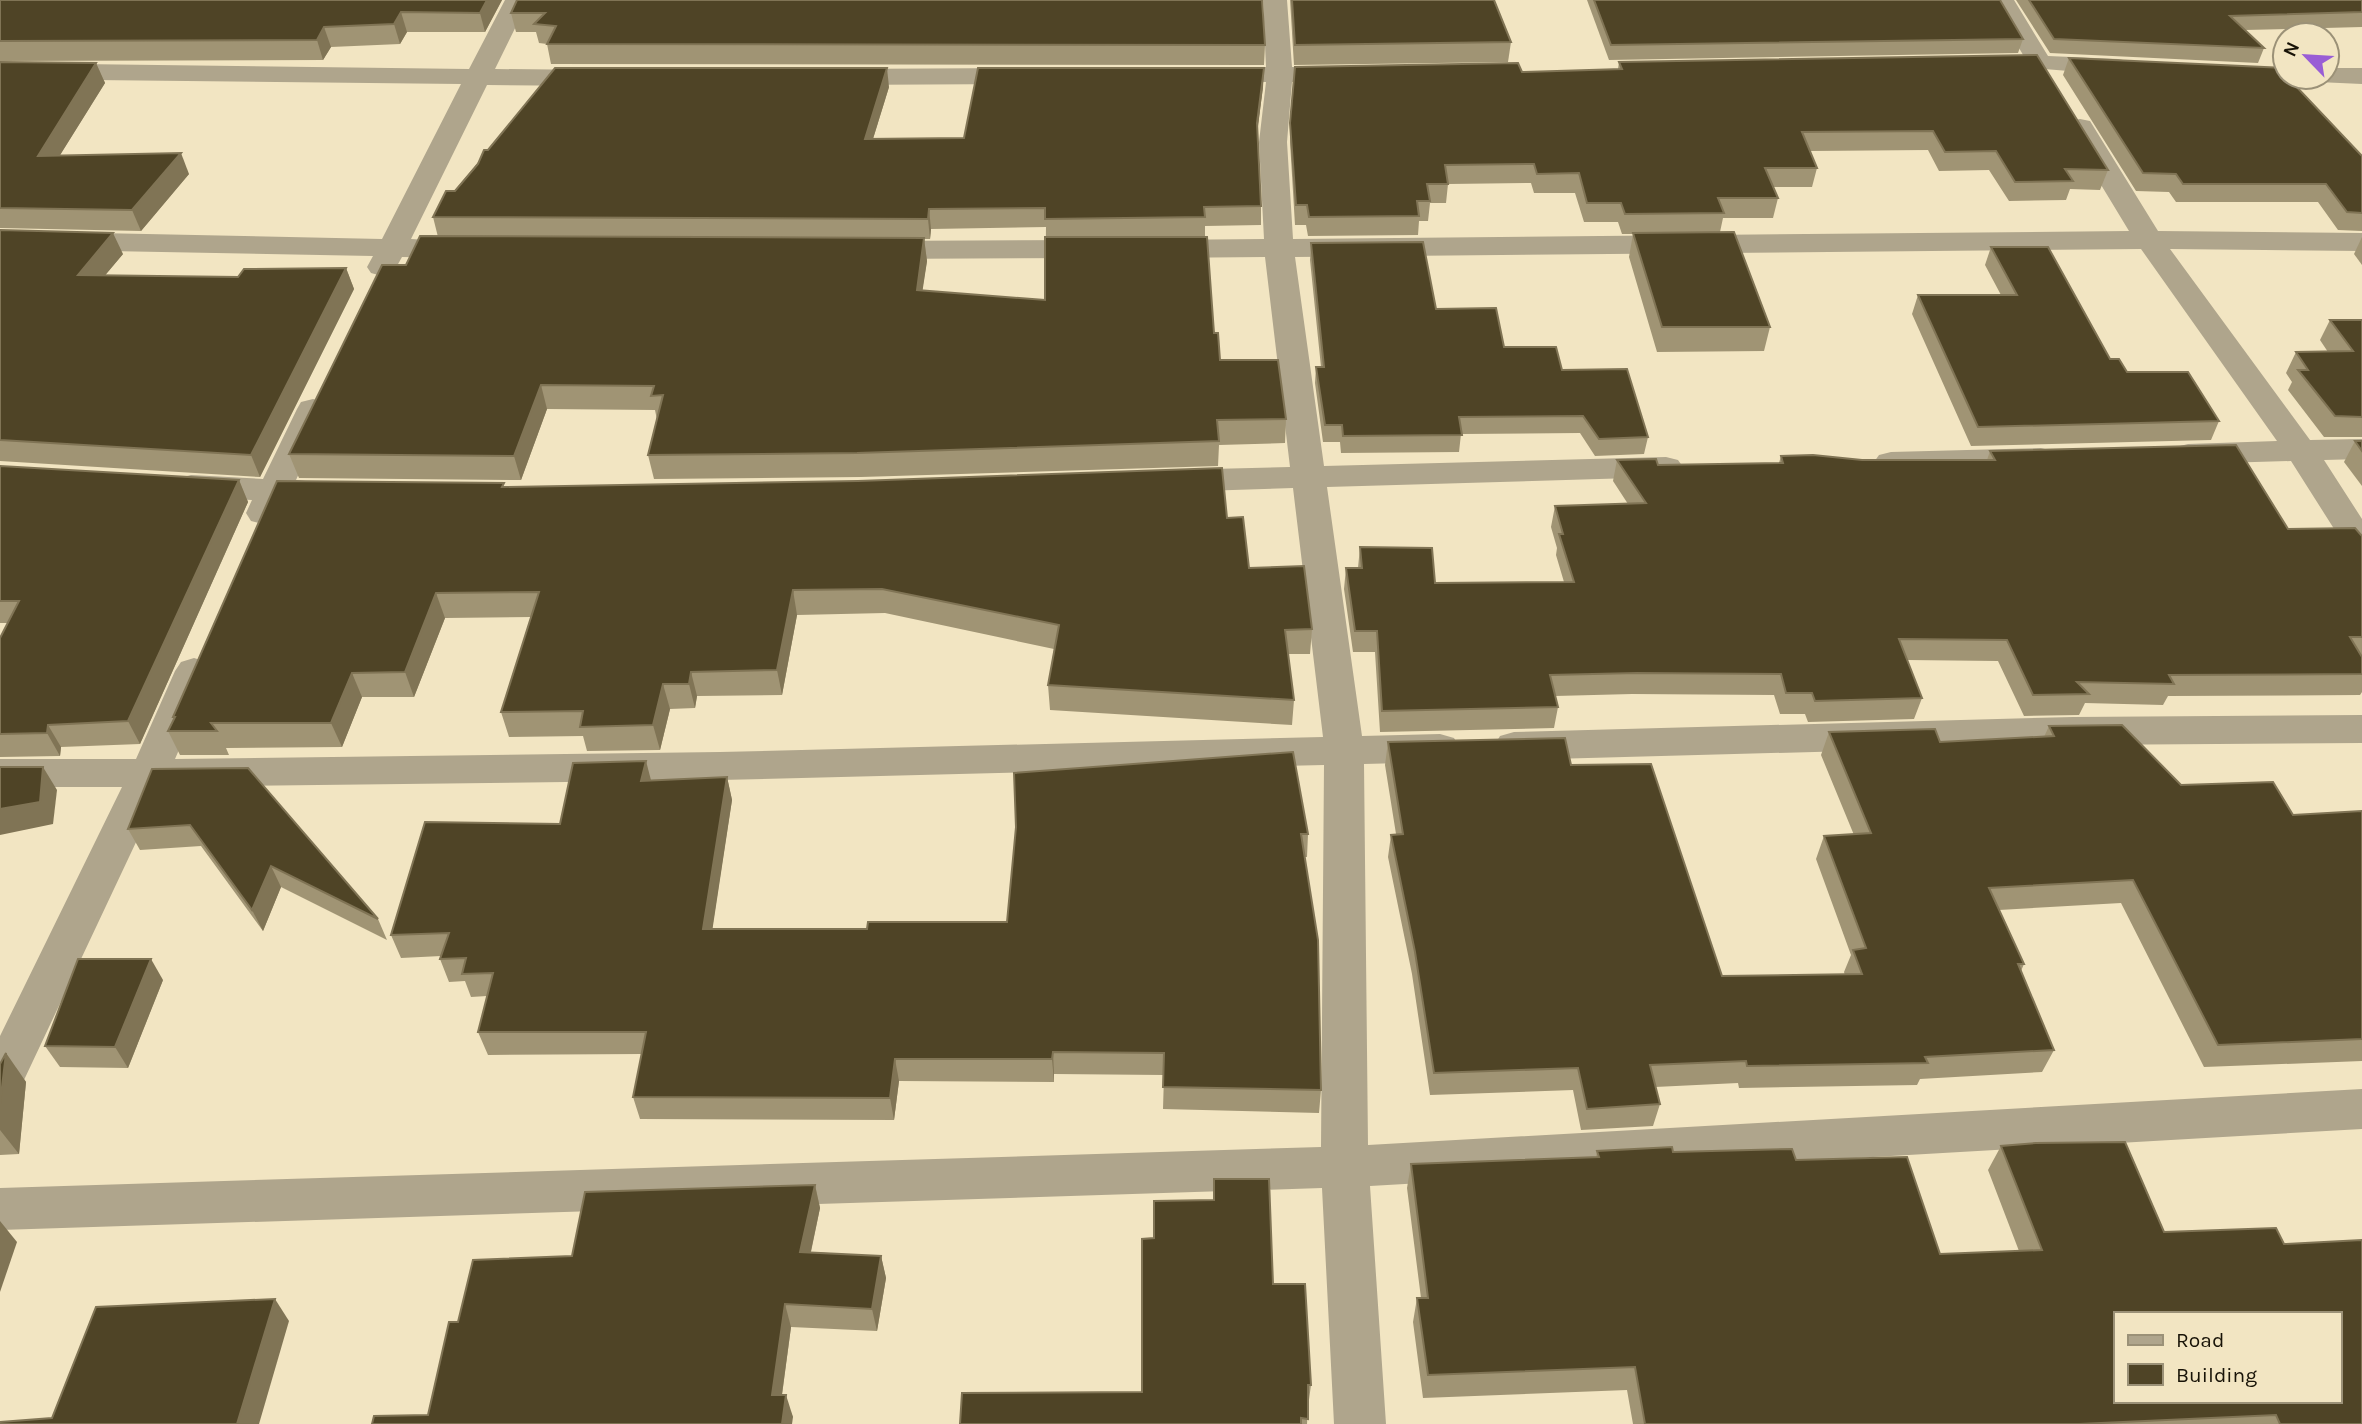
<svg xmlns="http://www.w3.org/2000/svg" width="2362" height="1424" font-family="Karla,sans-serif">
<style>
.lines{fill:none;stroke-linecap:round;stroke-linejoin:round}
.minor{fill:#afa58c;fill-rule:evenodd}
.wall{fill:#a09474;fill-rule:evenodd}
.shaded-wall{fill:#807455}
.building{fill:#4f4426;stroke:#807455;stroke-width:2;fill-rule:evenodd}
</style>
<rect width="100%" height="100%" fill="#f2e5c2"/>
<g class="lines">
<g class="minor">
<polygon points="505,0 529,0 495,69 600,70 609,72 613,78 609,84 600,86 487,85 411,239 477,243 482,249 477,255 467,258 402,257 393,273 382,276 371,273 367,267 373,256 0,249 0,231 382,239 461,84 0,79 0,63 469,69"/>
<polygon points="1263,0 1287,0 1292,67 1354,68 1358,74 1354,80 1292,82 1287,142 1293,239 2129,231 2066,127 2070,121 2080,119 2090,121 2158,231 2362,233 2362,251 2170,249 2310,440 2362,439 2362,459 2324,460 2362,519 2362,557 2350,554 2291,461 2188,464 2176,461 2171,454 2176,447 2188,444 2277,441 2141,249 1295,257 1324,466 1666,457 1678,460 1683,467 1678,474 1666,477 1327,487 1362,736 1440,734 1454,738 1460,748 1454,758 1440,762 1364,764 1368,1145 2362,1089 2362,1129 1370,1186 1386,1424 1334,1424 1322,1188 0,1230 0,1188 1321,1147 1324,765 720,780 162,787 16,1097 0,1102 0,1036 122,787 0,787 0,759 136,759 175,671 181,662 194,658 207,662 213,671 175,759 720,752 1323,737 1293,488 1170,492 1158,489 1153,481 1158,473 1170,470 1290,467 1265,257 1157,258 1147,255 1142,249 1147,243 1157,240 1264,239 1259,142 1266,82 1204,81 1200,75 1204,69 1266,67"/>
<polygon points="1990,0 2014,0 2048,56 2118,59 2127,61 2131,67 2127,73 2118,75 2031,68"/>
<polygon points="1030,68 1039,70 1043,76 1039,82 1030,84 835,85 826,83 822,77 826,71 835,69"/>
<polygon points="2327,68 2362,68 2362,84 2318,82 2315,77 2327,77"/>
<polygon points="1097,240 1107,243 1112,249 1107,255 1097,258 873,259 863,256 858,250 863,244 873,241"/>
<polygon points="313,399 325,402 329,409 296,480 335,484 340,492 335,500 323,503 286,501 275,521 263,524 251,521 246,513 252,500 191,497 179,494 174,486 179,478 191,475 263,479 297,409 301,402"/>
<polygon points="2041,448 2053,451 2058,458 2053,465 2041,468 1891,472 1879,469 1874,462 1879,455 1891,452"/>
<polygon points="2362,715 2362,743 2073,745 1514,760 1500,756 1494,746 1500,736 1514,732 2073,717"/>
</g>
</g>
<g class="wall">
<polygon points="0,0 502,0 485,32 407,32 400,44 331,47 323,60 0,61"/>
<polygon points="517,0 1265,45 1264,65 551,64 547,44 539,43 536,32 516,32 511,13"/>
<polygon points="1290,0 1494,0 1511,42 1508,62 1294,65"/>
<polygon points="1587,0 2000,0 2023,39 2018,53 1609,60"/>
<polygon points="2016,0 2362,0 2362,27 2245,30 2264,48 2258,63 2050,53"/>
<polygon points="2069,58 2300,80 2297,87 2362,156 2362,231 2338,230 2318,202 2176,202 2169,192 2136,191 2063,75"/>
<polygon points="0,62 96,63 105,83 60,155 189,174 141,231 0,228"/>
<polygon points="1619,62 2108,170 2100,190 2070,189 2066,200 2009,201 1989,170 1939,171 1928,150 1810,151 1817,168 1812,187 1773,187 1778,198 1773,218 1723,218 1720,232 1770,327 1764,351 1657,352 1629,257 1633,234 1622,234 1618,222 1584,222 1575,193 1534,193 1531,183 1448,184 1446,203 1430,203 1428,221 1419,221 1418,235 1308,236 1306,225 1295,225 1290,142 1290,123 1522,72 1618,69"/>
<path d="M889,87L873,139L964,138L1263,87L1257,133L1261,206V225L1205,226V237L1214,333L1220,360L1286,419L1285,443L1219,445L1218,466L861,477L654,479L648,455L657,420L655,410L547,409L521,480L299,478L289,454L406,265L438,237L433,217L488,150ZM1046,227L1045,300L922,291L927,261L924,239H930L931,229Z"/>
<polygon points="0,230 123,254 105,275 238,277 346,268 354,289 260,477 0,461"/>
<polygon points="2362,237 2362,265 2354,254"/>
<polygon points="1311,243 1436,309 1504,347 1562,370 1648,437 1644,454 1595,456 1580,433 1461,434 1459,452 1341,453 1340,442 1323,442 1315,383 1316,367 1321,367 1310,260"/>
<polygon points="1991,247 2110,359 2127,372 2219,421 2211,440 1971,446 1912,314 1918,295 2001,295 1985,265"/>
<polygon points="2330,320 2362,320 2362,437 2324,437 2288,390 2292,382 2286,373 2296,352 2328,352 2320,340"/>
<polygon points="2355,441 2362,441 2362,486 2344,462"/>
<polygon points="1990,451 2288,529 2362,536 2362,692 2360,695 2168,696 2163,705 2085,703 2079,715 2024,716 1998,661 1907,660 1922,698 1914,719 1808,722 1805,714 1780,714 1774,695 1632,694 1555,696 1558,707 1554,728 1380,732 1375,652 1353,652 1344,589 1346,568 1358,568 1360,547 1435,583 1564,582 1556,555 1557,548 1551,527 1555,506 1628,504 1613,481 1617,460 1658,465 1779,463 1781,456 1862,460 1987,460"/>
<polygon points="0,466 239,480 248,502 140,744 61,747 60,756 0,757 0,638 8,623 0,623"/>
<polygon points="505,487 1227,518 1249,568 1312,629 1310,654 1288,654 1294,700 1292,725 1050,710 1048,685 1054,649 885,613 797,615 782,695 697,696 695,708 670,709 660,750 587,751 583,736 509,737 501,712 531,617 445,618 414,697 362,697 342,747 226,748 229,755 180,755 168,731 174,719 173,717"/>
<polygon points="2049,726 2181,785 2293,815 2362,811 2362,1061 2204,1067 2121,903 1999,910 2024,964 2021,971 2054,1050 2042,1072 1920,1079 1917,1085 1739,1088 1738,1083 1655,1087 1660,1104 1653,1126 1581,1130 1573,1090 1430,1095 1412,974 1388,857 1391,835 1396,834 1385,765 1388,742 1571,765 1722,976 1845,975 1844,972 1851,955 1816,859 1824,836 1854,835 1821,755 1829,732 1940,742 2044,737"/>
<polygon points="152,769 378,919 387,940 281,887 263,931 201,846 140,850 128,829"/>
<polygon points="727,777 732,800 712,929 867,929 1007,922 1016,827 1308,834 1307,857 1305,857 1321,1090 1319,1113 1163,1109 1164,1075 1054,1074 1054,1082 899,1081 894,1120 640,1119 633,1097 642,1054 488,1055 478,1032 487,996 471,997 465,981 449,982 440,959 441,956 401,958 391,935 651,780"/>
<polygon points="163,980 128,1068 60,1067 45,1046"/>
<polygon points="6,1053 26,1082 19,1154 0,1155 0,1064"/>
<polygon points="2001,1146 2164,1232 2362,1424 1633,1424 1627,1390 1423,1398 1413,1322 1417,1298 1421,1298 1407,1188 1411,1164 1596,1157 1597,1151 1673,1152 1796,1160 1940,1254 2019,1251 1988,1170"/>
<polygon points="1214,1179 1273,1284 1311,1385 1308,1407 1307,1424 960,1424 1142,1392 1154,1238 1213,1200"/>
<polygon points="815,1185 820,1208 811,1252 881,1256 886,1278 877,1331 791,1327 782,1395 793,1417 428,1415 458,1322 572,1256"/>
</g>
<g class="shaded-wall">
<polygon points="487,0 502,0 485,32 480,13"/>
<polygon points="401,12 407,32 400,44 394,24"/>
<polygon points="324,27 331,47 323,60 317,40"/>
<polygon points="96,63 105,83 47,176 38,156"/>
<polygon points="887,68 889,87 867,158 865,139"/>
<polygon points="1264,68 1263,87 1256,142 1257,123"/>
<polygon points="181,153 189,174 141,231 132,210"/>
<polygon points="929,209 931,229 930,239 928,219"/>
<polygon points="113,233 123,254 87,297 78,275"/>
<polygon points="924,238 927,261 919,314 917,290"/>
<polygon points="346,268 354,289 260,477 251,455"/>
<polygon points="541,385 547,409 521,480 514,456"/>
<polygon points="239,480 248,502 140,744 128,721"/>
<polygon points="793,590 797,615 782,695 777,670"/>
<polygon points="436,593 445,618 414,697 405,672"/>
<polygon points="691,672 697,696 695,708 689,684"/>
<polygon points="352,673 362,697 342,747 331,723"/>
<polygon points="663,684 670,709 660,750 653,725"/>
<polygon points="48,725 61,747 60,756 47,733"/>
<polygon points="646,761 652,784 641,781"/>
<polygon points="43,767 57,790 53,824 0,835 0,809"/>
<polygon points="727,777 732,800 709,952 703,929"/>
<polygon points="271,866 281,887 263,931 252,910"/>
<polygon points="151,959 163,980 128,1068 115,1047"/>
<polygon points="1053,1052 1054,1074 1054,1082 1052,1059"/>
<polygon points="6,1053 26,1082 19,1154 0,1130 0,1104"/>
<polygon points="895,1059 899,1081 894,1120 890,1098"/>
<polygon points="815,1185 820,1208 806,1274 800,1252"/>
<polygon points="0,1221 17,1242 0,1292"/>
<polygon points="881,1256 886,1278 877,1331 872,1309"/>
<polygon points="275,1299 289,1321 259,1424 237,1424"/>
<polygon points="785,1304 791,1327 779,1416 772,1395"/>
<polygon points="786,1395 793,1417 792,1424 782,1424"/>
</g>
<g class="building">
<polygon points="0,0 487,0 480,13 401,12 394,24 324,27 317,40 0,41"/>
<polygon points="517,0 1262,0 1265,45 547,44 556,26 534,24 545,13 511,13"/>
<polygon points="1292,0 1494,0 1511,42 1295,45"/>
<polygon points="1594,0 2000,0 2023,39 1611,45"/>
<polygon points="2029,0 2362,0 2362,12 2230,16 2264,48 2054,39"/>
<polygon points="2037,55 2108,170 2065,169 2073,181 2015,182 1996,151 1945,152 1933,131 1802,132 1817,168 1765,168 1778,198 1718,198 1724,213 1625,214 1621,203 1587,203 1579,173 1537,174 1534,164 1445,165 1448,184 1427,184 1430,201 1417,201 1419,216 1309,217 1307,205 1296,205 1290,123 1295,67 1518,63 1522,72 1622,69 1619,62"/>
<polygon points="2069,58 2285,68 2285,77 2297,77 2300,80 2291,81 2362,156 2362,213 2347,212 2326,184 2183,184 2176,174 2143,173"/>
<polygon points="0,62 96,63 38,156 181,153 132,210 0,208"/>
<polygon points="555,68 887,68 865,139 964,138 978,68 1264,68 1257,123 1261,206 1204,207 1205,217 1045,219 1045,208 929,209 928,219 433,217 446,191 455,191 478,164 484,150 488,150"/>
<polygon points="0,230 113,233 78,275 238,277 244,269 346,268 251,455 0,440"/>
<polygon points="1734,232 1770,327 1662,327 1633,233"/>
<polygon points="420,236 924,238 917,290 1045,300 1045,237 1207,237 1214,333 1218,333 1220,360 1278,360 1286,419 1217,420 1219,441 857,453 648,455 663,395 651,396 654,386 541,385 514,456 289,454 382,265 406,265"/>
<polygon points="1423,242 1436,309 1496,308 1504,347 1556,347 1562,370 1627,369 1648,437 1599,439 1583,416 1459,417 1462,435 1343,436 1342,425 1325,425 1316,367 1324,367 1311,243"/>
<polygon points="1991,247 2048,247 2110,359 2119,359 2127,372 2188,372 2219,421 1978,427 1918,295 2017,295"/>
<polygon points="2330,320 2362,320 2362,417 2335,416 2298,370 2308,370 2296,352 2353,351"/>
<polygon points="2355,441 2362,441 2362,451"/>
<polygon points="2236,445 2288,529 2355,528 2362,536 2362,637 2350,637 2362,657 2362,674 2169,675 2174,684 2077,682 2089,694 2033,695 2007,640 1899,639 1922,698 1815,701 1812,693 1786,693 1781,674 1637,673 1550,675 1558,707 1382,711 1377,631 1355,631 1346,568 1362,568 1360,547 1432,548 1435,583 1574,582 1559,534 1563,534 1555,506 1646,503 1617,460 1656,459 1658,465 1783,463 1781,456 1813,455 1862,460 1995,460 1990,451"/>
<polygon points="0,466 239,480 128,721 48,725 47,733 0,734 0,638 19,601 0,601"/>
<polygon points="1222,468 1227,518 1243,517 1249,568 1304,566 1312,629 1285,630 1294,700 1048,685 1059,625 882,589 793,590 777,670 691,672 689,684 663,684 653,725 580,727 583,711 501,712 539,592 436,593 405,672 352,673 331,723 211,723 217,731 168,731 175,717 173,717 277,481 504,483 502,487 858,481"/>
<polygon points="2122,725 2181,785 2273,782 2293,815 2362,811 2362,1039 2218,1045 2133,880 1989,888 2024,964 2018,964 2054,1050 1925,1057 1928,1063 1747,1066 1746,1061 1650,1065 1660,1104 1587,1109 1578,1068 1434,1073 1415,952 1391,835 1403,834 1388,742 1565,738 1571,765 1651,764 1722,976 1862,974 1853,950 1866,948 1824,836 1871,833 1829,732 1935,729 1940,742 2054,736 2049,726"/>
<polygon points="1293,752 1308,834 1301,834 1318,940 1321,1090 1163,1087 1164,1053 1053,1052 1052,1059 895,1059 890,1098 633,1097 646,1032 478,1032 493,973 462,974 466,958 440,959 449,933 391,935 425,822 560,824 573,763 646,761 641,781 727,777 703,929 867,929 868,922 1007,922 1016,827 1014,773"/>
<polygon points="0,767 43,767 40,802 0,809"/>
<polygon points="248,768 378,919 271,866 252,910 190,825 128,829 152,769"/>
<polygon points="78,959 151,959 115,1047 45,1046"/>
<polygon points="6,1053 0,1104 0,1064"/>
<path d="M2125,1142L2164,1232L2276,1228L2284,1244L2362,1240V1424H2280L2276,1415L2079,1424H1645L1635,1367L1428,1375L1417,1298H1428L1411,1164L1599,1157L1597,1151L1672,1147L1673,1152L1792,1149L1796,1160L1907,1157L1940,1254L2042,1250L2001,1146L2036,1143ZM2115,1314H2339V1401H2115Z"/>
<polygon points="1214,1179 1269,1179 1273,1284 1305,1284 1311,1385 1308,1385 1308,1419 1301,1418 1301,1424 960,1424 962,1393 1142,1392 1142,1239 1154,1238 1154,1201 1214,1200"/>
<polygon points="815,1185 800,1252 881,1256 872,1309 785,1304 772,1395 786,1395 782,1424 372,1424 374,1416 428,1415 449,1322 458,1322 473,1260 572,1256 585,1192"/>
<polygon points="275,1299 237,1424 0,1424 0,1422 52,1418 96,1307"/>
</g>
<rect x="2114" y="1312" width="228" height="91" fill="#f2e5c2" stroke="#9b9177" stroke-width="2"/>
<rect x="2128" y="1335" width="35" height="10" fill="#afa58c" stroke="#9b9177" stroke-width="2"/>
<text x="2176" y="1347" font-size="21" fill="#181307">Road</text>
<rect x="2128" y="1364" width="35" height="21" fill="#4f4426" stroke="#9b9177" stroke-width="2"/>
<text x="2176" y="1382" font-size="21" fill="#181307">Building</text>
<g transform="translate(2306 56) rotate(295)"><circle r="33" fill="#f2e5c2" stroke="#9b9177" stroke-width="2"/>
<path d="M0-5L12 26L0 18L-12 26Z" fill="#995dd5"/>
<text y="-10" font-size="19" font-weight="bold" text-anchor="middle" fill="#181307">N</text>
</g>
</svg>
